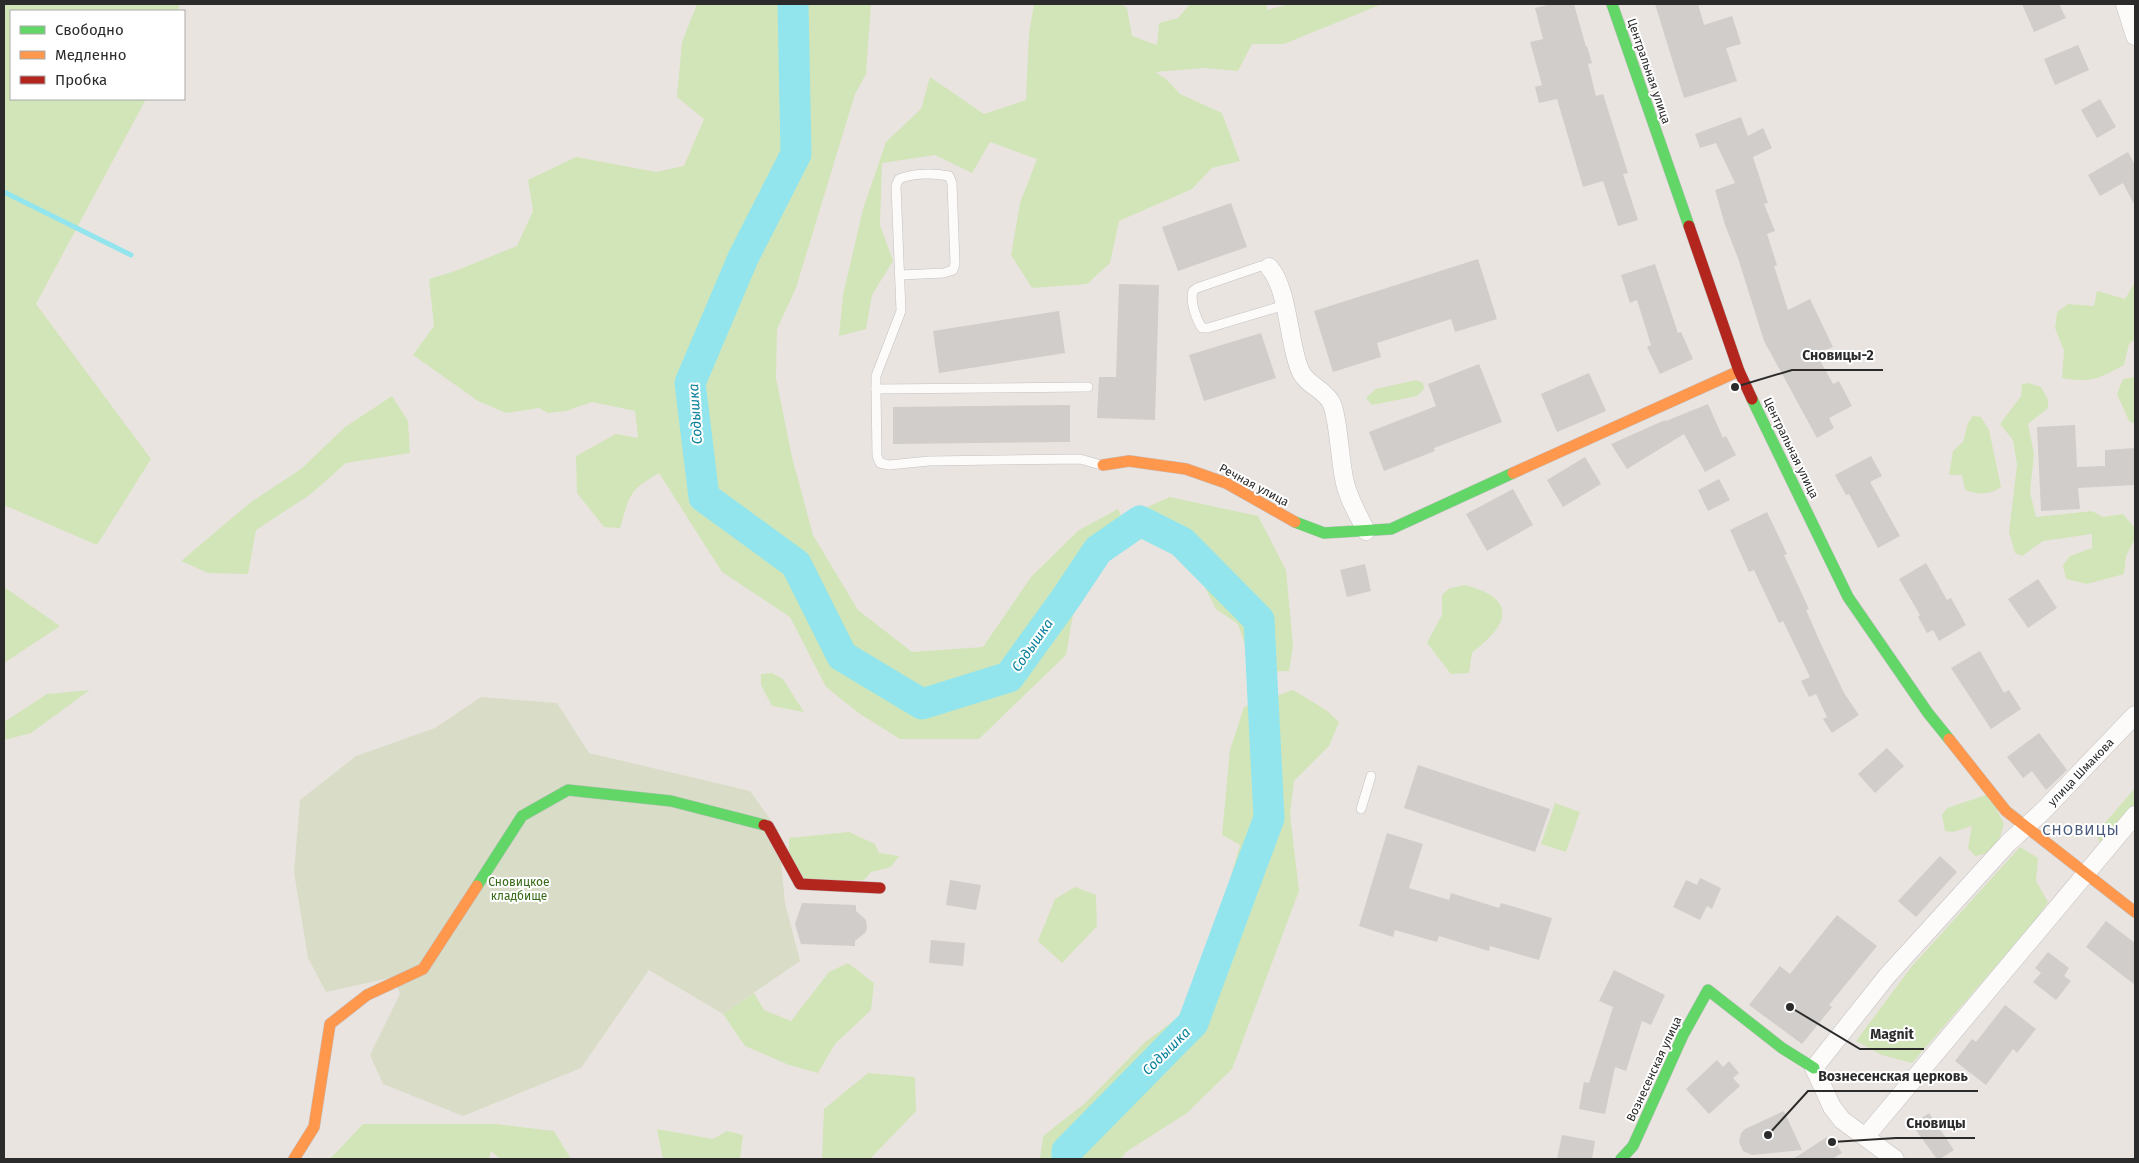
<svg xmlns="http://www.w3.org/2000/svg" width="2139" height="1163" font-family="'Fira Sans',sans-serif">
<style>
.green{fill:#d2e5b8}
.cemetery{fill:#d9ddc7}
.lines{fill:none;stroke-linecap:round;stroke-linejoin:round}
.stream{stroke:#92e5ed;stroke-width:5}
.river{stroke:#92e5ed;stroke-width:31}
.building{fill:#d0cdca}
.lane-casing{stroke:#c3c1c2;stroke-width:10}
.street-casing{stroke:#c3c1c2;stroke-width:19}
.fast-casing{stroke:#c3c1c2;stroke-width:12}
.slow-casing{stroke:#c3c1c2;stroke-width:12}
.jam-casing{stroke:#c3c1c2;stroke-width:12}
.lane{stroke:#fcfbfa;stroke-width:9}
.street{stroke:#fcfbfa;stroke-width:18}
.fast{stroke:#63d668;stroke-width:11}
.slow{stroke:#ff974d;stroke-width:11}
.jam{stroke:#b3261e;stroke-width:11}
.labels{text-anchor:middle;stroke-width:4;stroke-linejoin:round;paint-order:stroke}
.street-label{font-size:12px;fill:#2b2b2b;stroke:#fff}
.park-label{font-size:12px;fill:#376b18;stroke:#fff}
.water-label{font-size:14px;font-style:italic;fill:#09809a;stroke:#fff}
.quarter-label{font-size:15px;letter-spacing:1px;fill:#4a5b7d;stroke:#fff}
.leader{fill:none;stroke:#2b2b2b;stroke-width:2}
.callout-dot{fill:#2b2b2b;stroke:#fff;stroke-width:2}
.callout-label{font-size:14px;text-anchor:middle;font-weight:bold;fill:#2b2b2b;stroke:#fff;stroke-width:4;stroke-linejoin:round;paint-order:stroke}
</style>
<rect width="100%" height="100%" fill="#eae4e0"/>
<g class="green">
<polygon points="4,4 180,4 178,11 11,11 11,99 146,99 36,304 151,459 97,545 4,505"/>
<path d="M697,4H871L866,74L855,94L796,288L777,329L776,378L792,457L813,535L858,610L912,652L983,647L1031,577L1079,530L1118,509L1124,523L1085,545L1066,655L979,739H900L860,714L826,687L790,617L722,572L659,473C628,491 630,495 620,528L604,527L577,493L576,456L616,434L638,438L635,411L592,402L566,411L548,413L539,408L506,413L478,401L413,355L434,326L429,279L455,271L517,246L533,211L528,180L576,157L656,172L684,166L704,119L677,97L682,42Z"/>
<polygon points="1034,4 1121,4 1127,8 1132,36 1157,45 1159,23 1178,18 1190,4 1267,4 1267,10 1289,4 1382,4 1284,44 1252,44 1238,71 1204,68 1155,72 1166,79 1180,94 1222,113 1240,161 1212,168 1192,189 1119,221 1110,263 1087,284 1032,288 1011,255 1020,203 1037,159 990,142 972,173 935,155 882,163 880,225 893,261 872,295 866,329 839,336 843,295 863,209 886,142 921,109 930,77 984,114 1026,100 1029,33"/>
<path d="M2135,282V339L2129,344L2124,365C2097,379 2093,383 2062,378L2064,351L2055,328L2057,312L2068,304L2094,306L2097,291L2125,299Z"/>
<polygon points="2135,377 2135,424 2129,421 2117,394 2123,379"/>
<polygon points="1416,380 1423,383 1424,389 1417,396 1372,405 1366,398 1376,389"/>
<polygon points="2028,383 2041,387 2048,400 2048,408 2028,424 2034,454 2030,492 2036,517 2092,511 2103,517 2123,514 2134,527 2135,532 2135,539 2126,556 2124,574 2087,584 2066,579 2063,565 2070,556 2092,548 2092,534 2043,541 2022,556 2015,553 2009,532 2017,465 2013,440 2000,424 2021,396 2022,384"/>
<polygon points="392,396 408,421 410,453 346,463 311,494 256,530 248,574 208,573 181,561 251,502 301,469 345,427"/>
<path d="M1973,416L1981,417L1989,430L2001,487C1990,495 1978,495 1965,490L1962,475H1949L1953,451L1963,442L1968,423Z"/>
<polygon points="1170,497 1258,516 1286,570 1293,646 1289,671 1254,672 1238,624 1216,609 1200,578 1138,511"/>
<path d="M1466,585C1474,588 1485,591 1492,596C1519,616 1487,640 1472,653L1469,673L1451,674L1427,643L1442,615V595L1450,588Z"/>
<polygon points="4,587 60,626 4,663"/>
<polygon points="772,673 783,679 804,712 772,706 761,685 761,674"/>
<polygon points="90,690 31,733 4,740 4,722 47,694"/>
<polygon points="1293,690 1326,710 1339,722 1329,746 1294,781 1290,814 1299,891 1232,1069 1187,1113 1126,1152 1121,1159 1040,1159 1043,1136 1084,1104 1145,1042 1184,1013 1217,923 1240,845 1222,835 1230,750 1244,707"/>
<polygon points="2135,788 2135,812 2103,850 2097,836 2104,824"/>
<polygon points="1989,794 2004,824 2000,837 1989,853 1975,856 1968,848 1972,826 1953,832 1945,831 1942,815 1947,808"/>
<polygon points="1555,803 1580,812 1566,852 1541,844"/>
<polygon points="849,832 875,844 879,853 899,856 891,867 871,872 864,880 805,883 789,863 789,838"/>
<polygon points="2020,847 2038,858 2036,881 2048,902 2034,922 1912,1063 1882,1055 1856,1041 1912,966"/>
<polygon points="1075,887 1096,895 1097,926 1062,963 1038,941 1055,899"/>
<polygon points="848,963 874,983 871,1010 835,1044 818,1073 789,1065 745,1046 723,1014 754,993 764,1010 791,1021 829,972"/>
<polygon points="868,1073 915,1077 916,1111 870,1159 822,1159 824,1109"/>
<polygon points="363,1124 496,1124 554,1131 571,1159 500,1159 491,1151 489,1159 330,1159"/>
<polygon points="657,1129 713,1139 727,1131 743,1135 740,1159 663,1159"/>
</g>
<polygon class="cemetery" points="481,697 557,703 589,753 750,791 778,830 785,903 800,961 723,1014 649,970 581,1068 463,1116 383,1084 370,1055 400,994 394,977 326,992 308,958 294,872 300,800 356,756 435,728"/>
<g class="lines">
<polyline class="stream" points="4,192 131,255"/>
<polyline class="river" points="793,4 796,154 743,258 690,383 704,497 796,564 842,656 922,704 1009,677 1066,598 1098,550 1140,521 1182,542 1259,620 1269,818 1193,1023 1067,1151 1067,1159"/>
</g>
<g class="building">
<polygon points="1552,4 1574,4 1586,47 1587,46 1592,63 1588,64 1596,96 1603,94 1628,173 1623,174 1638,220 1618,226 1603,181 1583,187 1557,99 1539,103 1535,87 1542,85 1530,42 1543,39 1535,8"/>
<polygon points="1655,4 1698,4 1704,25 1732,16 1741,44 1726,48 1737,81 1684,98"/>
<polygon points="2022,4 2059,4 2066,18 2034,32"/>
<polygon points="2078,45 2089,70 2055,85 2044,59"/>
<polygon points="2100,99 2116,127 2097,138 2081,110"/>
<polygon points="1741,117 1748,136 1763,128 1772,148 1753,157 1768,203 1764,204 1775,231 1767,234 1777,265 1774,266 1788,310 1810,299 1833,347 1816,353 1833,384 1839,381 1852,406 1829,418 1834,428 1817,438 1764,341 1738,258 1725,225 1715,190 1735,183 1716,143 1700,148 1695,134"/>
<polygon points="2128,152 2135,165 2135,206 2123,183 2100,196 2088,175"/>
<polygon points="1231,203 1247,247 1178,271 1162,227"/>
<polygon points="1478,259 1497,319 1455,332 1451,319 1377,343 1381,357 1333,372 1314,311"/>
<polygon points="1655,264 1678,333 1681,332 1693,359 1660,374 1647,347 1651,345 1637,300 1630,303 1621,275"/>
<polygon points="1119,284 1159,285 1155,420 1097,418 1099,377 1116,377"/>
<polygon points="1059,311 1065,353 939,373 933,331"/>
<polygon points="1261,333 1276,378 1204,401 1189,355"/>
<polygon points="1479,364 1502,422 1434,448 1435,451 1384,471 1369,432 1436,406 1428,384"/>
<polygon points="1589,373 1606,411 1557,432 1541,394"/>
<polygon points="1708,404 1723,438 1726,436 1736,455 1705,472 1684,434 1627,469 1611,444 1665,420 1666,421"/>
<polygon points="1070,405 1070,442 893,444 893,407"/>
<polygon points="2075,425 2077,467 2105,466 2105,450 2135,448 2135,485 2078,488 2080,509 2041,511 2037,427"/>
<polygon points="1871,456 1882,476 1870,482 1900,536 1878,548 1849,494 1846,495 1835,475"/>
<polygon points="1585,457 1601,484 1563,507 1547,480"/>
<polygon points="1719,479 1730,500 1708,511 1698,490"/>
<polygon points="1513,489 1533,525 1487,551 1466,514"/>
<polygon points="1767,512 1787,554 1784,555 1809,609 1806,610 1821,644 1844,693 1859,715 1832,733 1823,719 1827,717 1816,694 1809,697 1801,681 1810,677 1783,621 1779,623 1754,570 1749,572 1730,530"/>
<polygon points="1926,563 1947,600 1951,598 1966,625 1939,641 1933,630 1927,633 1918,617 1920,615 1899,579"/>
<polygon points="1365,564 1371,591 1347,597 1340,570"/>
<polygon points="2038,579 2057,608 2028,628 2008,599"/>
<polygon points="1980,651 2004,693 2009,690 2021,709 1991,729 1951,668"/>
<polygon points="2039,733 2067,770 2046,790 2032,771 2023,778 2007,757"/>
<polygon points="1887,748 1904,766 1875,793 1858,774"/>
<polygon points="1418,765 1550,809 1535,852 1404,808"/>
<polygon points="1387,833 1423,844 1409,888 1449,900 1451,893 1499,908 1501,903 1552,918 1539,960 1490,946 1489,951 1439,936 1437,942 1395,930 1393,937 1359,926"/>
<polygon points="1940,856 1957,872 1916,917 1898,901"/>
<polygon points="1700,878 1721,888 1712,909 1707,906 1700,920 1673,907 1686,880 1697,885"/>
<polygon points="950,880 981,885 976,910 946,905"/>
<polygon points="802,903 856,905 856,911 866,920 867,928 866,932 855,941 855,946 801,944 795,924"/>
<polygon points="1837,915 1877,946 1829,1005 1832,1007 1802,1044 1749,1005 1780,966 1790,974"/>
<polygon points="2106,921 2135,943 2135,985 2086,947"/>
<polygon points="931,940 965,943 963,966 929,963"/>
<polygon points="2048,952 2069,968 2064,976 2071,981 2056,1000 2033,982 2041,973 2035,968"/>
<polygon points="1614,970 1665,995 1651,1025 1642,1021 1626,1071 1615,1067 1605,1114 1579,1109 1584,1082 1589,1083 1613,1007 1599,1001"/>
<polygon points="2005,1005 2036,1029 2017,1053 2013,1049 1986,1085 1955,1061 1972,1039 1976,1042"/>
<polygon points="1717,1060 1723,1067 1729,1061 1739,1073 1733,1078 1740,1086 1709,1114 1686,1089"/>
<polygon points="1784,1111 1802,1150 1752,1155 1743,1151 1739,1142 1741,1133 1745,1129"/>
<polygon points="1929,1113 1954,1150 1940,1159 1937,1159 1912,1125"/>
<polygon points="1562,1135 1595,1141 1592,1159 1557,1159"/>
<polygon points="1827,1137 1829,1140 1832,1138 1842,1153 1832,1159 1793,1159"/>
</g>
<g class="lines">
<g class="lane-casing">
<g id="lane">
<path d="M1269,267L1261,266L1197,288L1193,291C1190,302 1196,319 1202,328H1208L1285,305"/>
<polyline points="1088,387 876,389 877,456 880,463 889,465 929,461 1080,459 1101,465"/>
<path d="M876,389V376L901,311L896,186L899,179C912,173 934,173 949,176L952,183L955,264L953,270L944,273L901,275"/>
<polyline points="1361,809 1371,776"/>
</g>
</g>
<g class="street-casing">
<g id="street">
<polyline points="2125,4 2135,36"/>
<path d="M1269,267C1289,290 1288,342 1300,370C1306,385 1323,388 1331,402C1338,415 1340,460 1344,478C1347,497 1358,514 1366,531"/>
<polyline points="1866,1136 2135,815"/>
<polyline points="1895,1159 1842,1120 1832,1107 1814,1068 1887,976 2008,843 2043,811 2135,715"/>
</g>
</g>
<g class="fast-casing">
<g id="fast">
<polyline points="1612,4 1689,226"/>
<polyline points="1752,399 1848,597 1928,713 1949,739"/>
<polyline points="1295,522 1324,533 1391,529 1513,473"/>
<polyline points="477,886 522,816 568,790 671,801 764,825"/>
<polyline points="1621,1159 1633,1146 1683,1035 1708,990 1782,1048 1814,1068"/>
</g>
</g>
<g class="slow-casing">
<g id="slow">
<polyline points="1103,465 1129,461 1186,469 1226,483 1295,522"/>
<polyline points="1513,473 1739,371"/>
<polyline points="1949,739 2006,811 2135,912"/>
<polyline points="294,1159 314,1127 330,1024 367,995 423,969 477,886"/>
</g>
</g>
<g class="jam-casing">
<g id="jam">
<polyline points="1689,226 1739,371 1752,399"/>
<polyline points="764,825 768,826 800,884 880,888"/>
</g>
</g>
<use href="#lane" class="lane"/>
<use href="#street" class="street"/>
<use href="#fast" class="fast"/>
<use href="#slow" class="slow"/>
<use href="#jam" class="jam"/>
</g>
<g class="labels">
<g class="street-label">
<text transform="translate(1649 71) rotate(71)" y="4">Центральная улица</text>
<text transform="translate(1791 448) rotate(64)" y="4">Центральная улица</text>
<text transform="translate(1254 485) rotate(28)" y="4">Речная улица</text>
<text transform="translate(2081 772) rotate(-46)" y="4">улица Шмакова</text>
<text transform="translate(1654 1069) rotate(-65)" y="4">Вознесенская улица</text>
</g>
<g class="park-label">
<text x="519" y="886">Сновицкое<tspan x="519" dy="14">кладбище</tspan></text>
</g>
<g class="water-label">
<text transform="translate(695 414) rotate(-94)" y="5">Содышка</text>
<text transform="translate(1032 645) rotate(-55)" y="5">Содышка</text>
<text transform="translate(1166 1051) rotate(-45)" y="5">Содышка</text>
</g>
<g class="quarter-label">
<text x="2081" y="835">СНОВИЦЫ</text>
</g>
</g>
<path class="leader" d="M1735 387L1792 370H1883M1790 1007L1860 1049H1924M1768 1135L1808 1091H1978M1832 1142L1896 1138H1975"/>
<g class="callout-dot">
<circle cx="1735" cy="387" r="5"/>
<circle cx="1790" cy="1007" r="5"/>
<circle cx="1768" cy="1135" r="5"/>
<circle cx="1832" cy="1142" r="5"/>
</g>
<g class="callout-label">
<text x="1838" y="360">Сновицы-2</text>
<text x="1892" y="1039">Magnit</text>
<text x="1893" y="1081">Вознесенская церковь</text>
<text x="1936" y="1128">Сновицы</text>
</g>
<rect width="2139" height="1163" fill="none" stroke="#2b2b2b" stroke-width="10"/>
<rect x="10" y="10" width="175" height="90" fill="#ffffff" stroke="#aaaaaa"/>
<rect x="20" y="26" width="25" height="8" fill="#63d668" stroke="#aaaaaa"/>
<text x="55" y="35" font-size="15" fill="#2b2b2b">Свободно</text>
<rect x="20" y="51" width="25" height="8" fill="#ff974d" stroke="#aaaaaa"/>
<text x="55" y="60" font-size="15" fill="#2b2b2b">Медленно</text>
<rect x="20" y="76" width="25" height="8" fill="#b3261e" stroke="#aaaaaa"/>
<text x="55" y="85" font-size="15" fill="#2b2b2b">Пробка</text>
</svg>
